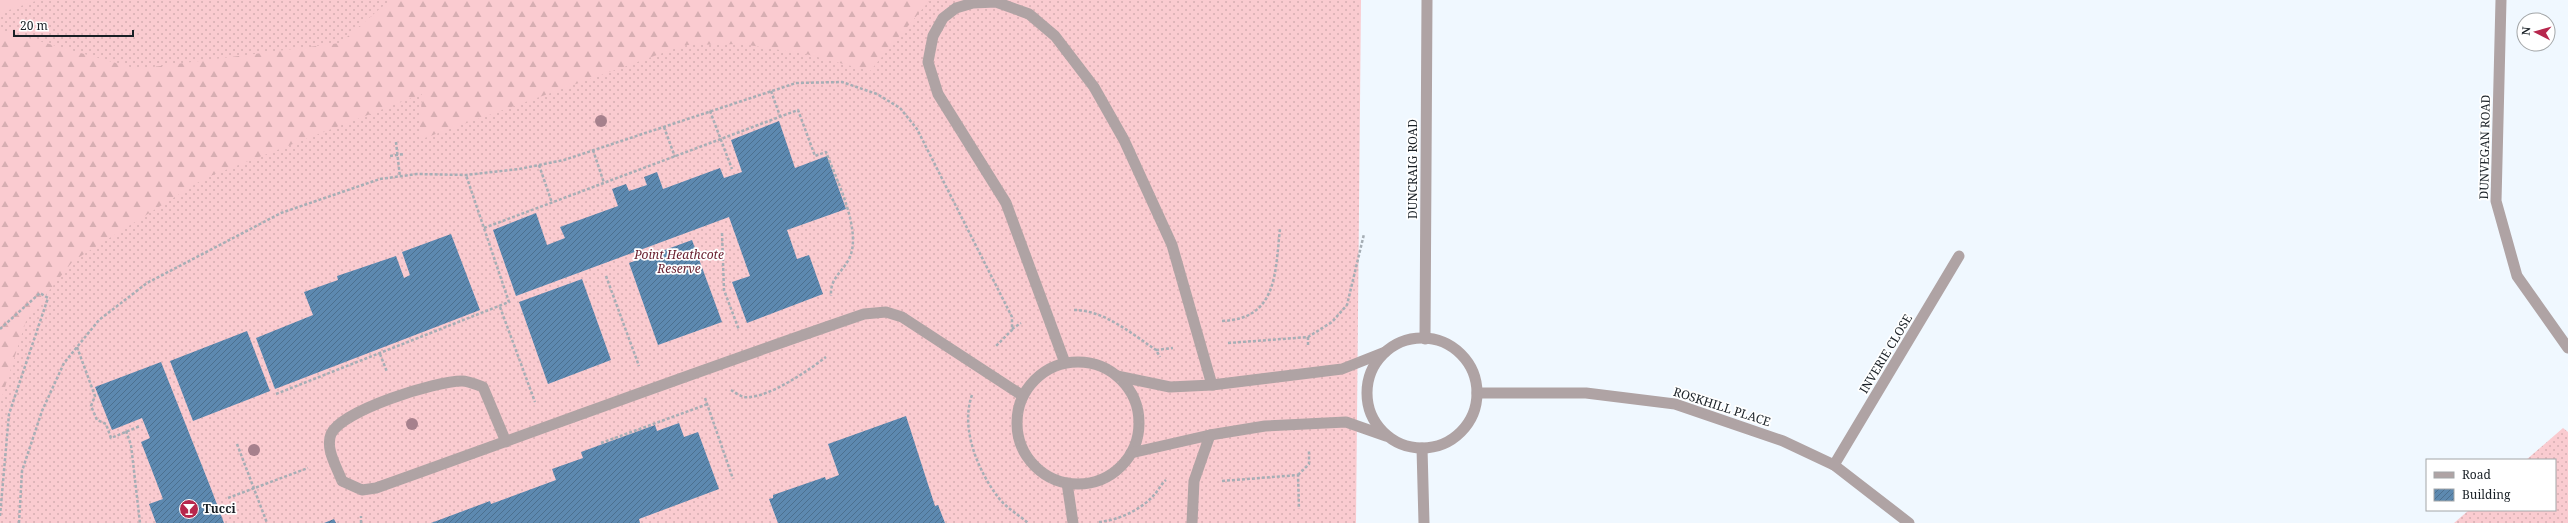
<svg xmlns="http://www.w3.org/2000/svg" width="2568" height="523" font-family="'Noto Serif',serif">
<style>
.grass{fill:url(#grass-dots)}
.forest{fill:url(#forest-firs)}
.pitch{fill:#facbd0}
.building{fill:url(#building-hatch)}
.lines{fill:none;stroke-linecap:round;stroke-linejoin:round}
.path{stroke:#a6aeb5;stroke-width:2.5;stroke-dasharray:3 2;stroke-linecap:butt}
.service{stroke:#afa3a4;stroke-width:11}
.minor{stroke:#afa3a4;stroke-width:11}
.tree{fill:#a6818d}
.labels{text-anchor:middle;stroke-width:3.5;stroke-linejoin:round;paint-order:stroke}
.street-label{font-size:12px;fill:#192026;stroke:#fff}
.park-label{font-size:12px;font-style:italic;fill:#6a2030;stroke:#fff}
.poi-label{font-size:12px;font-weight:bold;fill:#192026;stroke:#fff;text-anchor:start}
</style>
<defs>
<pattern id="grass-dots" width="8" height="8" patternUnits="userSpaceOnUse"><rect width="8" height="8" fill="#facbd0"/><path d="M2 2h.1M6 6h.1" fill="none" stroke="#d6aeb2" stroke-width="1.8" stroke-linecap="round"/></pattern>
<pattern id="forest-firs" width="22" height="20" patternUnits="userSpaceOnUse"><rect width="22" height="20" fill="#facbd0"/><path d="M5 1l3.5 6h-7zM16 11l3.5 6h-7z" fill="#d6aeb2"/></pattern>
<pattern id="building-hatch" width="6" height="6" patternUnits="userSpaceOnUse"><rect width="6" height="6" fill="#5d89b0"/><path d="M-1 1l2-2M0 6l6-6M5 7l2-2" fill="none" stroke="#4c708f"/></pattern>
</defs>
<rect width="100%" height="100%" fill="#f0f8ff"/>
<g class="grass">
<polygon points="0,0 1361,0 1356,523 0,523"/>
<polygon points="2563,428 2568,432 2568,523 2454,523 2469,510 2555,510 2555,460 2526,460"/>
</g>
<polygon class="forest" points="390,0 930,0 870,71 806,54 742,44 685,45 419,140 422,94 205,178 73,261 27,318 0,403 0,30 137,69 340,43"/>
<polygon class="pitch" points="0,0 39,0 0,13"/>
<g class="building">
<polygon points="779,121 795,168 827,156 846,209 787,230 797,259 809,255 823,294 747,323 732,282 750,276 729,217 516,296 493,230 536,213 547,245 565,238 560,227 618,206 612,189 626,184 629,191 647,185 644,177 657,172 663,189 720,168 724,178 742,172 731,140"/>
<polygon points="451,234 480,310 275,389 256,338 313,315 304,292 338,280 337,276 396,256 404,278 410,275 402,252"/>
<polygon points="692,240 722,322 658,345 629,263"/>
<polygon points="582,279 611,360 548,384 519,302"/>
<polygon points="247,331 270,391 193,421 170,361"/>
<polygon points="161,362 210,486 224,523 156,523 149,504 163,499 141,442 150,438 142,418 112,430 95,387"/>
<polygon points="906,416 935,506 938,505 945,523 778,523 769,499 773,498 773,495 825,477 826,480 839,475 828,444"/>
<polygon points="679,423 684,437 698,432 719,489 639,519 640,523 431,523 490,501 491,504 556,480 552,469 583,458 581,452 655,425 657,431"/>
<polygon points="334,519 336,523 324,523"/>
</g>
<g class="lines">
<g class="path">
<polyline points="771,91 780,116"/>
<polyline points="710,111 732,169"/>
<polyline points="664,127 675,157"/>
<polyline points="396,142 400,177"/>
<polyline points="593,150 604,183"/>
<polyline points="390,156 404,154"/>
<polyline points="539,165 552,203"/>
<path d="M484,228L798,110L815,156L826,152C836,179 863,231 849,259C841,274 830,278 831,296"/>
<polyline points="722,233 724,290 739,330"/>
<polyline points="606,276 639,366"/>
<polyline points="500,307 535,402"/>
<path d="M1074,310C1104,310 1132,334 1156,350L1160,357"/>
<path d="M1222,321C1278,319 1275,272 1280,229"/>
<polyline points="0,329 40,293 48,298 9,414 0,516"/>
<polyline points="1012,329 1021,323"/>
<polyline points="1308,337 1308,347"/>
<polyline points="1228,343 1308,337 1332,322 1347,305 1364,234"/>
<polyline points="77,347 95,396 91,406 97,420 106,424 111,438 140,426"/>
<polyline points="1156,350 1173,348"/>
<polyline points="380,354 387,372"/>
<path d="M731,390C736,393 742,398 748,397C770,397 809,370 826,357"/>
<polyline points="276,394 509,302 466,175"/>
<path d="M972,395C960,428 978,471 998,497C1005,507 1019,515 1028,523"/>
<polyline points="705,398 733,479"/>
<polyline points="126,431 131,445 140,523"/>
<polyline points="601,443 708,404"/>
<polyline points="237,444 267,523"/>
<polyline points="1298,475 1309,464 1309,450"/>
<polyline points="1222,481 1298,475 1299,509"/>
<polyline points="228,498 308,468"/>
<path d="M1099,522C1119,520 1141,510 1155,494C1159,489 1162,483 1166,480"/>
<polyline points="19,523 22,471 42,411 64,363 99,320 147,283 281,213 380,179 417,174 466,175 519,169 564,160 796,83 842,82 877,94 900,108 917,129 1012,317 1012,330 996,346"/>
<polyline points="361,523 361,516"/>
</g>
<g class="service">
<circle cx="1078" cy="423" r="61"/>
<polyline points="1065,363 1006,203 938,94 928,62 933,36 943,18 956,8 973,3 996,2 1029,14 1055,36 1094,87 1124,140 1172,245 1212,385"/>
<polyline points="1117,376 1170,387 1212,385 1342,369 1385,352"/>
<path d="M506,442L483,387C477,385 469,381 462,381C436,381 342,410 331,434C325,449 337,467 342,481L362,490L376,488C539,430 700,370 864,314L886,312L902,317L1023,396"/>
<polyline points="1131,453 1210,435 1265,426 1346,422 1386,436"/>
<polyline points="1067,483 1073,523"/>
<polyline points="1192,523 1194,481 1210,435"/>
</g>
<g class="minor">
<polyline points="2501,0 2496,201 2517,276 2568,348"/>
<circle cx="1422" cy="393" r="55"/>
<polyline points="1425,339 1427,0"/>
<polyline points="1477,393 1586,393 1675,404 1783,441 1834,465 1909,523"/>
<polyline points="1422,448 1424,523"/>
<polyline points="1834,465 1959,256"/>
</g>
</g>
<g class="tree">
<circle cx="601" cy="121" r="6"/>
<circle cx="412" cy="424" r="6"/>
<circle cx="254" cy="450" r="6"/>
</g>
<defs>
<g id="bar-disc" transform="scale(1)"><circle r="9.5" fill="#b7274d" stroke="#fff"/><path d="M-6-5H6L.8 .8V4.5H3.5V6h-7V4.5H-.8V.8Z" fill="#fff"/></g>
</defs>
<g fill-rule="evenodd">
<use href="#bar-disc" x="189" y="509"/>
</g>
<g class="labels">
<g class="street-label">
<text transform="translate(2485 147) rotate(-89)" y="4">DUNVEGAN ROAD</text>
<text transform="translate(1413 169) rotate(-90)" y="4">DUNCRAIG ROAD</text>
<text transform="translate(1886 354) rotate(-59)" y="4">INVERIE CLOSE</text>
<text transform="translate(1722 407) rotate(18)" y="4">ROSKHILL PLACE</text>
</g>
<g class="park-label">
<text x="679" y="259">Point Heathcote<tspan x="679" dy="14">Reserve</tspan></text>
</g>
<g class="poi-label">
<text x="203" y="513">Tucci</text>
</g>
</g>
<rect x="2426" y="459" width="130" height="52" fill="#ffffff" stroke="#a3a6a8"/>
<rect x="2434" y="472" width="20" height="6" fill="#afa3a4" stroke="#a3a6a8"/>
<text x="2462" y="479" font-size="12" fill="#192026">Road</text>
<rect x="2434" y="489" width="20" height="12" fill="url(#building-hatch)" stroke="#a3a6a8"/>
<text x="2462" y="499" font-size="12" fill="#192026">Building</text>
<g transform="translate(2536 32) rotate(276)"><circle r="19" fill="#ffffff" stroke="#a3a6a8"/>
<path d="M0-3L7 15L0 10L-7 15Z" fill="#b7274d"/>
<text y="-6" font-size="11" font-weight="bold" text-anchor="middle" fill="#192026">N</text>
</g>
<path d="M14 30v6h119v-6" fill="none" stroke="#192026" stroke-width="2"/>
<text x="20" y="30" font-size="12" fill="#192026" stroke="#ffffff" stroke-width="3" paint-order="stroke">20 m</text>
</svg>
